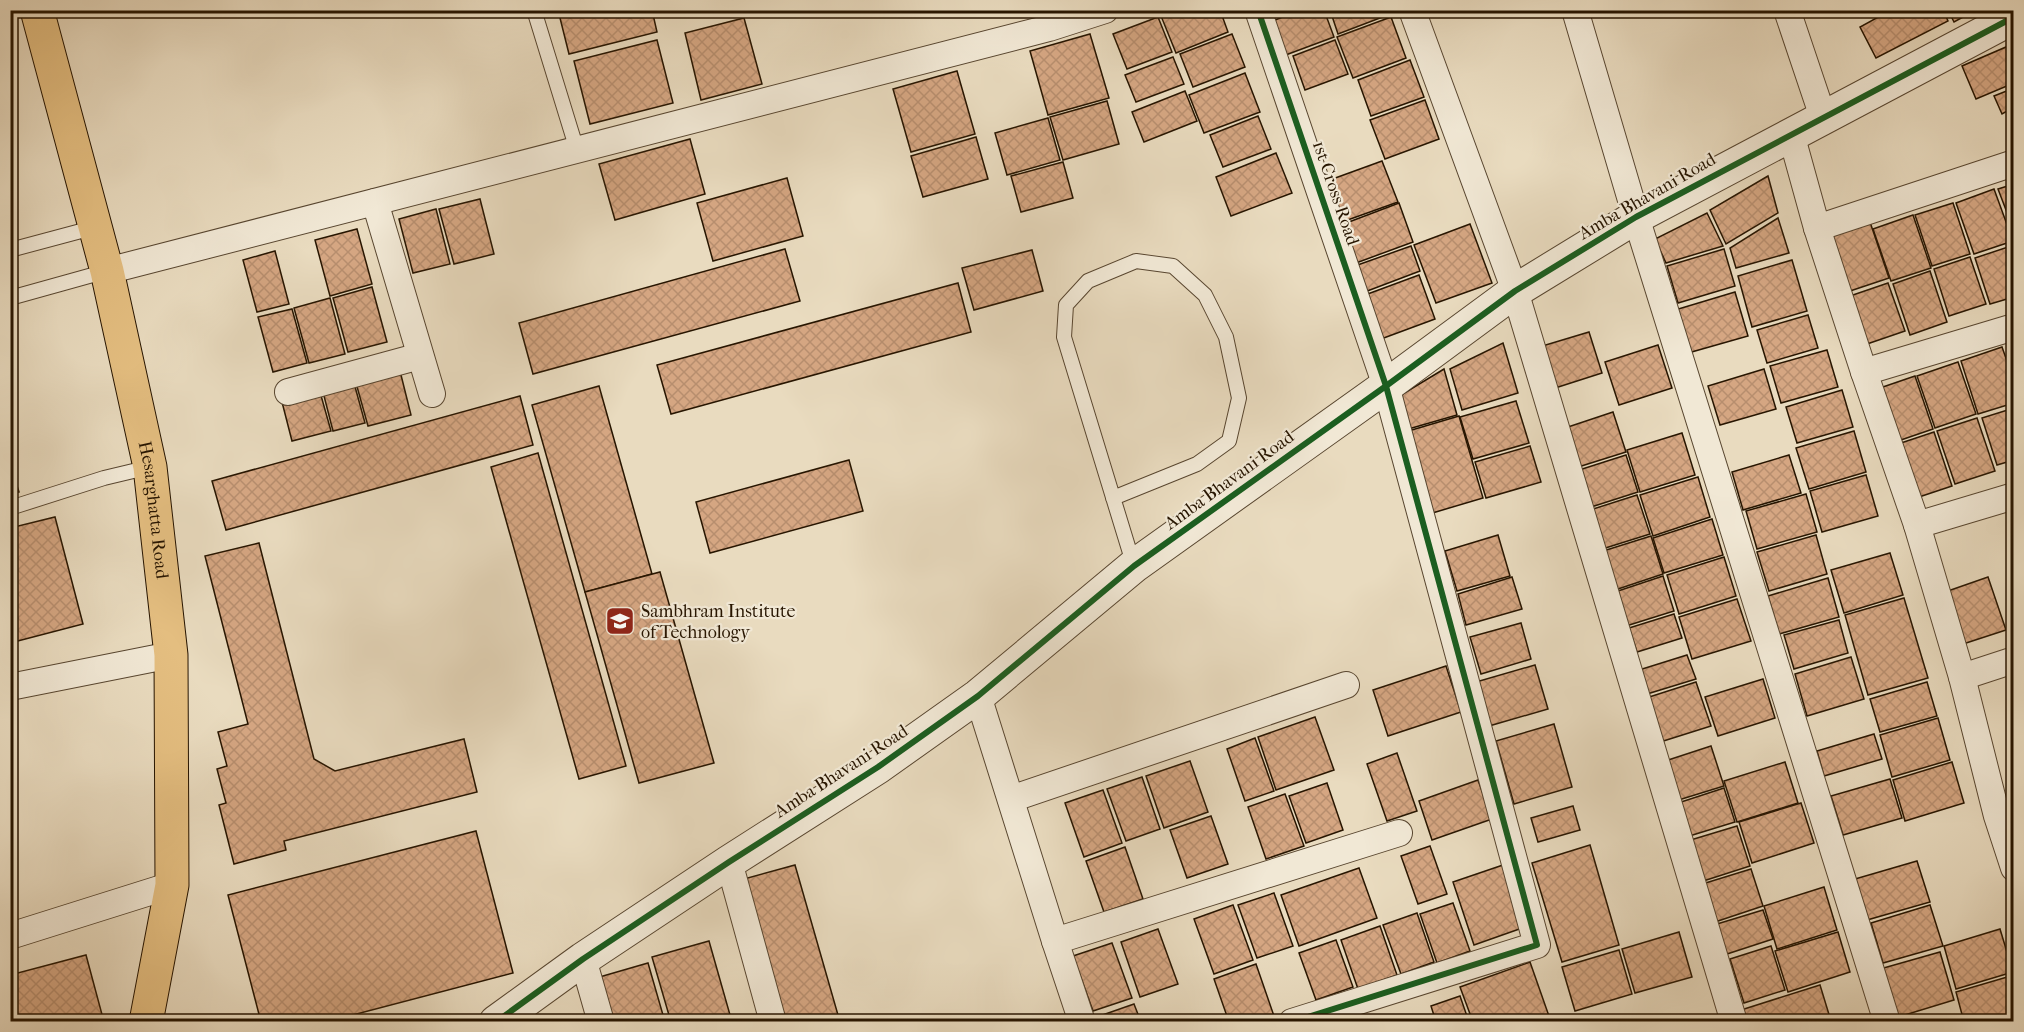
<svg xmlns="http://www.w3.org/2000/svg" width="2024" height="1032" font-family="'IM FELL French Canon',serif">
<style>
.building{fill:url(#building-cross-hatch);stroke:#271500;stroke-width:1.5}
.lines{fill:none;stroke-linecap:round;stroke-linejoin:round}
.service-casing{stroke:#584630;stroke-width:16}
.minor-casing{stroke:#584630;stroke-width:28}
.tertiary-casing{stroke:#584630;stroke-width:35}
.primary-casing{stroke:#271500;stroke-width:35}
.service{stroke:#f1e8d5;stroke-width:14}
.minor{stroke:#f1e8d5;stroke-width:26}
.tertiary{stroke:#f1e8d5;stroke-width:33}
.primary{stroke:#e4be80;stroke-width:33}
.cycleway-casing{stroke:#f1e8d5;stroke-width:10}
.cycleway{stroke:#1b5e20;stroke-width:6}
.labels{text-anchor:middle;stroke-width:4.5;stroke-linejoin:round;paint-order:stroke}
.street-label{font-size:18px;fill:#271500;stroke:#f1e8d5}
.poi-label{font-size:18px;fill:#271500;stroke:#f1e8d5;text-anchor:start}
</style>
<defs>
<pattern id="building-cross-hatch" width="8" height="8" patternUnits="userSpaceOnUse" patternTransform="scale(1.5)"><rect width="8" height="8" fill="#d5a682"/><path d="M0 0l8 8M0 8l8-8" fill="none" stroke="#b78e6e"/></pattern>
</defs>
<rect width="100%" height="100%" fill="#e9dbbf"/>
<filter id="stains"><feTurbulence type="fractalNoise" baseFrequency=".00333" numOctaves="4"/><feColorMatrix values="0 0 0 0 .2 0 0 0 0 .09 0 0 0 0 .02 0 0 0 .5 -.17"/></filter>
<radialGradient id="worn" r=".72"><stop offset=".6" stop-color="#630" stop-opacity="0"/><stop offset="1" stop-color="#630" stop-opacity=".3"/></radialGradient>
<g class="building">
<polygon points="558,10 652,10 657,32 569,54"/>
<polygon points="1174,10 1220,10 1228,32 1176,53 1161,16"/>
<polygon points="1262,10 1293,10 1266,21"/>
<polygon points="1300,10 1324,10 1334,37 1283,56 1270,22"/>
<polygon points="1330,10 1392,10 1393,13 1338,34"/>
<polygon points="1891,10 1943,10 1948,21 1876,58 1860,27"/>
<polygon points="1948,10 1976,10 1954,22"/>
<polygon points="1158,17 1172,52 1127,69 1113,34"/>
<polygon points="1391,17 1406,58 1353,78 1337,37"/>
<polygon points="744,18 762,84 701,100 685,33"/>
<polygon points="1090,34 1109,98 1048,115 1030,51"/>
<polygon points="1232,34 1245,67 1193,87 1180,54"/>
<polygon points="657,40 673,103 590,124 574,61"/>
<polygon points="1335,40 1348,74 1305,90 1293,56"/>
<polygon points="2013,44 2014,83 1976,99 1962,66"/>
<polygon points="1173,57 1184,84 1136,102 1125,75"/>
<polygon points="1410,60 1424,97 1371,116 1358,80"/>
<polygon points="957,71 975,134 911,152 893,89"/>
<polygon points="1245,73 1260,112 1204,133 1189,95"/>
<polygon points="2014,88 2014,120 2011,121 2007,111 2002,114 1994,96"/>
<polygon points="1185,91 1197,121 1144,142 1132,112"/>
<polygon points="1425,100 1439,139 1385,159 1370,120"/>
<polygon points="1107,101 1119,144 1063,160 1050,117"/>
<polygon points="1258,116 1271,149 1223,167 1210,135"/>
<polygon points="1048,118 1060,160 1007,175 995,133"/>
<polygon points="976,137 988,179 923,197 911,156"/>
<polygon points="690,139 705,194 615,220 599,164"/>
<polygon points="1276,153 1292,193 1231,216 1216,177"/>
<polygon points="1382,161 1398,202 1342,222 1327,181"/>
<polygon points="1063,162 1073,198 1021,212 1011,176"/>
<polygon points="1768,176 1778,213 1726,244 1710,210"/>
<polygon points="787,178 803,236 713,261 697,203"/>
<polygon points="2014,184 2014,231 1998,189"/>
<polygon points="1994,189 2013,241 1974,254 1956,203"/>
<polygon points="480,199 494,254 454,264 439,209"/>
<polygon points="1399,203 1413,242 1356,263 1341,225"/>
<polygon points="1953,203 1970,254 1932,266 1915,215"/>
<polygon points="436,209 450,264 413,273 399,219"/>
<polygon points="1707,213 1723,246 1666,263 1655,239"/>
<polygon points="1913,215 1931,268 1891,281 1873,229"/>
<polygon points="1778,218 1789,253 1736,268 1730,248"/>
<polygon points="1870,222 1889,278 1850,291 1831,235"/>
<polygon points="1470,224 1492,283 1436,303 1414,245"/>
<polygon points="357,229 372,284 330,296 315,240"/>
<polygon points="2014,245 2014,297 1990,304 1975,258"/>
<polygon points="1411,246 1420,271 1362,293 1352,267"/>
<polygon points="785,249 800,301 533,374 519,323"/>
<polygon points="1724,249 1735,286 1678,303 1667,266"/>
<polygon points="1032,250 1043,291 974,310 962,268"/>
<polygon points="275,251 289,304 257,312 243,260"/>
<polygon points="1970,257 1986,304 1949,316 1934,269"/>
<polygon points="1792,260 1807,311 1752,327 1738,276"/>
<polygon points="1930,271 1947,322 1910,335 1893,284"/>
<polygon points="1419,275 1435,319 1381,339 1365,295"/>
<polygon points="958,283 971,332 671,414 657,365"/>
<polygon points="1888,283 1905,331 1867,344 1850,296"/>
<polygon points="372,287 387,342 348,352 333,298"/>
<polygon points="1735,292 1748,336 1688,353 1675,310"/>
<polygon points="330,298 345,354 309,363 294,308"/>
<polygon points="292,309 307,363 273,372 258,317"/>
<polygon points="1808,315 1818,348 1767,363 1757,330"/>
<polygon points="1589,332 1602,373 1552,389 1539,347"/>
<polygon points="1503,343 1518,393 1462,410 1450,369"/>
<polygon points="1658,345 1672,388 1619,405 1605,362"/>
<polygon points="2002,347 2014,381 2014,403 1978,414 1961,361"/>
<polygon points="1827,350 1838,387 1781,403 1770,366"/>
<polygon points="1958,362 1976,414 1935,428 1917,376"/>
<polygon points="1444,369 1457,415 1405,430 1396,398"/>
<polygon points="1764,369 1776,409 1720,425 1708,386"/>
<polygon points="400,371 411,415 368,426 356,383"/>
<polygon points="1915,376 1933,429 1895,442 1877,389"/>
<polygon points="354,383 365,423 333,431 323,392"/>
<polygon points="599,386 652,574 585,592 532,405"/>
<polygon points="1842,390 1853,427 1797,443 1786,407"/>
<polygon points="320,392 331,431 292,441 282,402"/>
<polygon points="520,396 533,445 226,530 212,481"/>
<polygon points="1516,401 1529,443 1473,459 1460,417"/>
<polygon points="2014,408 2014,460 1997,465 1982,418"/>
<polygon points="1613,412 1626,452 1575,468 1562,429"/>
<polygon points="1459,416 1483,498 1429,514 1405,432"/>
<polygon points="1977,418 1995,471 1955,484 1937,431"/>
<polygon points="1854,431 1866,472 1809,489 1796,448"/>
<polygon points="1934,432 1952,486 1913,499 1895,445"/>
<polygon points="1682,433 1695,475 1640,492 1627,450"/>
<polygon points="1530,446 1541,482 1486,498 1475,462"/>
<polygon points="538,453 626,766 579,779 491,467"/>
<polygon points="1626,455 1638,492 1588,508 1576,471"/>
<polygon points="1789,455 1801,493 1743,510 1732,472"/>
<polygon points="849,460 863,511 710,553 696,502"/>
<polygon points="10,464 19,492 10,494"/>
<polygon points="1866,475 1878,516 1822,532 1810,491"/>
<polygon points="1698,477 1710,517 1653,536 1640,495"/>
<polygon points="1806,494 1817,532 1757,549 1746,511"/>
<polygon points="1637,495 1650,534 1599,550 1587,511"/>
<polygon points="55,517 83,624 10,643 10,528"/>
<polygon points="1712,519 1723,555 1664,573 1653,538"/>
<polygon points="1498,535 1510,576 1457,591 1445,551"/>
<polygon points="1816,535 1827,574 1769,591 1757,552"/>
<polygon points="1651,536 1663,574 1612,591 1600,552"/>
<polygon points="259,543 314,759 335,771 464,739 477,792 284,841 286,850 234,864 219,805 226,803 217,769 227,766 218,732 248,724 205,556"/>
<polygon points="1890,553 1903,595 1844,613 1831,570"/>
<polygon points="1724,557 1736,596 1679,614 1667,575"/>
<polygon points="660,572 714,763 639,783 585,592"/>
<polygon points="1663,576 1674,611 1626,626 1615,592"/>
<polygon points="1512,577 1522,609 1466,625 1458,594"/>
<polygon points="1988,577 2006,630 1963,644 1945,592"/>
<polygon points="1828,578 1839,617 1779,634 1768,596"/>
<polygon points="1904,598 1928,678 1868,695 1845,615"/>
<polygon points="1737,599 1751,641 1692,659 1679,617"/>
<polygon points="1674,614 1682,638 1637,652 1629,628"/>
<polygon points="1839,620 1848,653 1794,669 1784,635"/>
<polygon points="1521,623 1531,659 1481,674 1470,637"/>
<polygon points="1687,655 1696,679 1647,694 1639,670"/>
<polygon points="1851,657 1864,699 1807,716 1795,674"/>
<polygon points="1535,665 1548,709 1489,726 1476,682"/>
<polygon points="1446,666 1461,712 1388,736 1373,690"/>
<polygon points="1763,679 1775,718 1718,736 1705,697"/>
<polygon points="1696,682 1711,726 1657,743 1643,699"/>
<polygon points="1927,682 1937,716 1880,732 1870,699"/>
<polygon points="1315,717 1334,770 1276,790 1258,737"/>
<polygon points="1938,718 1950,760 1892,777 1880,735"/>
<polygon points="1554,724 1572,787 1514,804 1496,741"/>
<polygon points="1874,734 1882,759 1824,776 1817,751"/>
<polygon points="1255,738 1274,791 1245,801 1227,749"/>
<polygon points="1711,746 1724,786 1672,802 1659,763"/>
<polygon points="1397,753 1417,811 1387,821 1367,764"/>
<polygon points="1190,761 1208,812 1164,828 1146,776"/>
<polygon points="1785,762 1798,803 1737,822 1724,781"/>
<polygon points="1952,762 1964,803 1905,821 1893,780"/>
<polygon points="1142,777 1160,829 1126,841 1107,789"/>
<polygon points="1890,779 1902,818 1843,835 1831,796"/>
<polygon points="1478,780 1492,819 1432,840 1419,801"/>
<polygon points="1327,783 1343,830 1306,843 1289,796"/>
<polygon points="1724,788 1735,822 1686,837 1675,804"/>
<polygon points="1103,790 1122,843 1084,857 1065,803"/>
<polygon points="1285,794 1304,846 1266,859 1248,807"/>
<polygon points="1801,803 1814,843 1752,863 1739,822"/>
<polygon points="1573,806 1580,830 1538,842 1531,818"/>
<polygon points="1211,816 1228,864 1187,878 1170,830"/>
<polygon points="1737,826 1750,866 1697,883 1684,842"/>
<polygon points="476,831 513,973 326,1022 261,1022 228,895"/>
<polygon points="1590,845 1619,945 1562,962 1532,863"/>
<polygon points="1430,846 1447,894 1418,904 1401,856"/>
<polygon points="1125,847 1143,899 1104,912 1086,861"/>
<polygon points="1917,861 1930,902 1867,920 1855,879"/>
<polygon points="795,865 840,1022 786,1022 744,879"/>
<polygon points="1503,865 1525,927 1474,945 1453,882"/>
<polygon points="1359,868 1377,918 1299,946 1281,895"/>
<polygon points="1751,869 1763,906 1712,923 1699,885"/>
<polygon points="1824,887 1837,930 1777,949 1764,906"/>
<polygon points="1274,893 1293,946 1257,958 1238,905"/>
<polygon points="1453,903 1470,951 1437,963 1420,914"/>
<polygon points="1233,905 1253,960 1214,974 1194,919"/>
<polygon points="1930,905 1943,946 1883,963 1871,923"/>
<polygon points="1763,910 1773,939 1727,954 1717,924"/>
<polygon points="1417,913 1434,962 1401,974 1383,925"/>
<polygon points="1380,926 1397,975 1358,989 1341,940"/>
<polygon points="1158,929 1178,984 1140,997 1121,942"/>
<polygon points="2000,929 2013,972 1956,989 1944,946"/>
<polygon points="1679,932 1692,977 1635,993 1622,949"/>
<polygon points="1838,932 1850,972 1788,992 1775,951"/>
<polygon points="1336,940 1353,987 1316,1000 1299,953"/>
<polygon points="709,941 732,1022 671,1022 652,957"/>
<polygon points="1112,943 1132,998 1093,1011 1073,956"/>
<polygon points="1771,946 1785,990 1744,1003 1730,959"/>
<polygon points="1619,950 1632,994 1575,1011 1562,967"/>
<polygon points="1940,952 1954,1000 1895,1018 1880,969"/>
<polygon points="86,955 104,1022 10,1022 10,975"/>
<polygon points="1530,962 1550,1019 1544,1022 1473,1022 1460,987"/>
<polygon points="648,963 665,1022 608,1022 596,978"/>
<polygon points="1256,964 1274,1016 1258,1022 1229,1022 1214,979"/>
<polygon points="2014,975 2014,1020 1964,1022 1956,992"/>
<polygon points="1820,985 1831,1021 1745,1022 1741,1010"/>
<polygon points="1460,996 1469,1022 1436,1022 1431,1006"/>
<polygon points="1134,1004 1141,1022 1092,1022 1091,1019"/>
<polygon points="574,1016 575,1022 554,1022"/>
<polygon points="1368,1017 1369,1022 1354,1022"/>
</g>
<g class="lines">
<g class="service-casing">
<g id="service">
<polyline points="534,10 577,150"/>
<polyline points="10,250 96,227"/>
<polyline points="10,298 107,271"/>
<polyline points="1113,498 1197,464 1229,441 1239,398 1226,337 1205,295 1173,266 1136,261 1088,281 1066,305 1064,337 1134,566"/>
<polyline points="10,508 104,478 150,467"/>
</g>
</g>
<g class="minor-casing">
<g id="minor">
<polyline points="1258,10 1386,386 1537,945 1292,1022"/>
<polyline points="1412,10 1515,291 1734,1022"/>
<polyline points="1575,10 1636,217 1887,1022"/>
<polyline points="1787,10 1823,117"/>
<polyline points="1791,134 1817,228 1864,372 1917,525 1962,677 1997,816 2014,868"/>
<polyline points="375,202 432,394"/>
<polyline points="1817,228 2014,163"/>
<polyline points="107,271 1049,28 1105,10"/>
<polyline points="1864,372 2014,327"/>
<polyline points="288,392 420,356"/>
<polyline points="1917,525 2014,496"/>
<polyline points="1962,677 2014,660"/>
<polyline points="10,687 171,655"/>
<polyline points="978,696 1055,941 1082,1022"/>
<polyline points="1011,799 1346,685"/>
<polyline points="729,862 773,1022"/>
<polyline points="10,936 172,885"/>
<polyline points="1055,941 1399,833"/>
<polyline points="583,959 601,1022"/>
</g>
</g>
<g class="tertiary-casing">
<polyline id="tertiary" points="496,1022 583,959 729,862 878,767 978,696 1134,566 1386,386 1515,291 1636,217 2014,17"/>
</g>
<g class="primary-casing">
<g id="primary">
<path id="s1" d="M37,10L107,271L150,467L171,655L172,885L146,1022"/>
</g>
</g>
<use href="#service" class="service"/>
<use href="#minor" class="minor"/>
<use href="#tertiary" class="tertiary"/>
<use href="#primary" class="primary"/>
<g class="cycleway-casing">
<g id="cycleway">
<polyline points="1258,10 1386,386 1537,945 1292,1022"/>
<polyline points="496,1022 583,959 729,862 878,767 978,696 1134,566 1386,386 1515,291 1636,217 2014,17"/>
</g>
</g>
<use href="#cycleway" class="cycleway"/>
</g>
<defs>
<g id="university-square" transform="scale(1.5)"><rect x="-9" y="-9" width="18" height="18" rx="4" fill="#8f2418" stroke="#f1e8d5"/><path d="M0-5L7-2L0 1L-7-2ZM-4 1L0 2.5L4 1V4Q0 6-4 4Z" fill="#fff"/></g>
</defs>
<g fill-rule="evenodd">
<use href="#university-square" x="620" y="621"/>
</g>
<g class="labels">
<g class="street-label">
<text transform="translate(1336 193) rotate(71)" y="6">1st Cross Road</text>
<text transform="translate(1647 196) rotate(-30)" y="6">Amba Bhavani Road</text>
<text transform="translate(1229 480) rotate(-36)" y="6">Amba Bhavani Road</text>
<text dy="6" stroke="none"><textPath href="#s1" startOffset="514">Hesarghatta Road</textPath></text>
<text transform="translate(841 771) rotate(-33)" y="6">Amba Bhavani Road</text>
</g>
<g class="poi-label">
<text x="641" y="617">Sambhram Institute<tspan x="641" dy="21">of Technology</tspan></text>
</g>
</g>
<rect width="2024" height="1032" fill="none" stroke="#e9dbbf" stroke-width="36"/>
<rect x="12" y="12" width="2000" height="1008" fill="none" stroke="#271500" stroke-width="3"/>
<rect x="18" y="18" width="1988" height="996" fill="none" stroke="#271500" stroke-width="1.5"/>
<rect width="100%" height="100%" filter="url(#stains)"/>
<rect width="100%" height="100%" fill="url(#worn)"/>
</svg>
